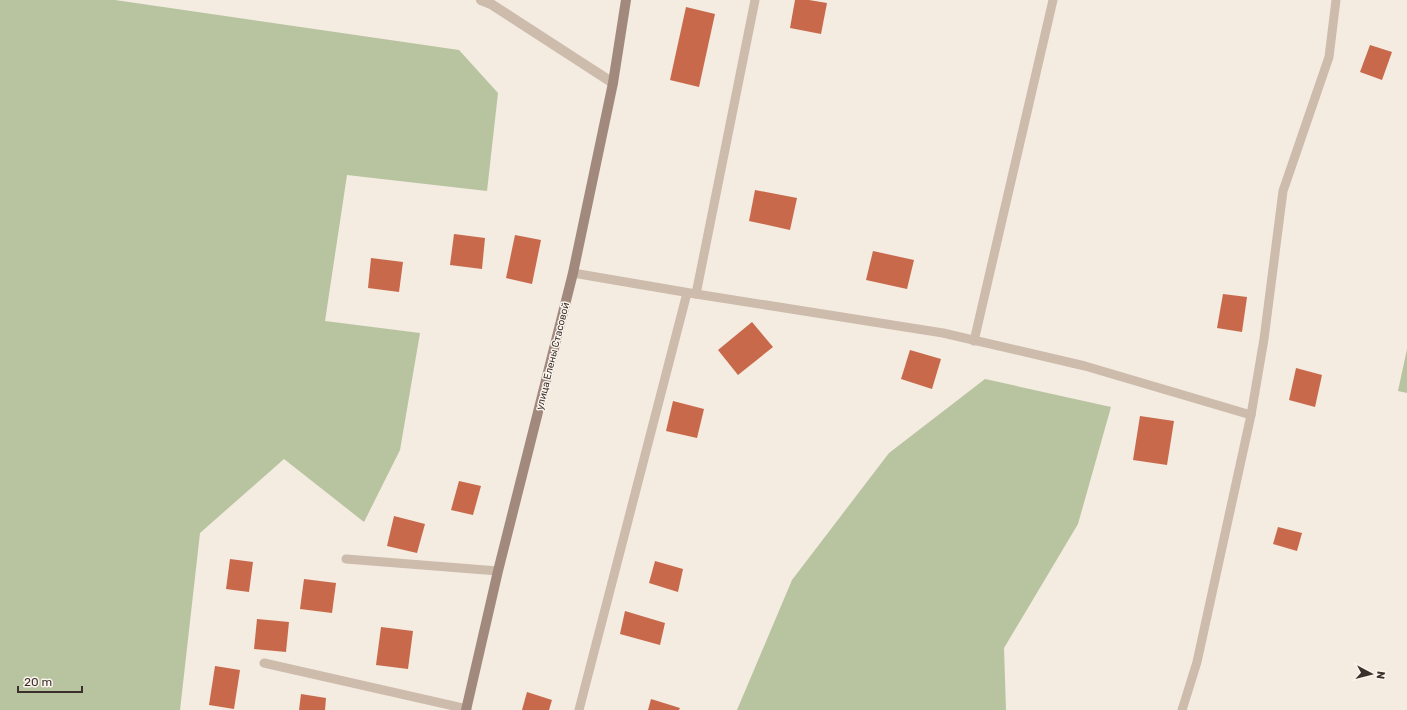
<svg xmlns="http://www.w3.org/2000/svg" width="1407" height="710" font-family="Rubik,sans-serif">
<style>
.green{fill:#b8c4a0}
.building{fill:#c8694b}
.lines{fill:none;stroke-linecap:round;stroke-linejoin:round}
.lane{stroke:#cdbbac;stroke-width:9}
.street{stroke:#cdbbac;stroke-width:10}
.secondary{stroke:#a18a7d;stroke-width:10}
.labels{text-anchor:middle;stroke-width:3;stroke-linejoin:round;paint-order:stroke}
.street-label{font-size:10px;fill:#3b302b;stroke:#fbf5ee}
</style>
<rect width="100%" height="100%" fill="#f4ebe1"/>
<g class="green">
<polygon points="0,0 115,0 459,50 498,93 487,191 347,175 325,321 420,333 400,450 364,522 284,459 200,533 180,710 0,710"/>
<polygon points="1407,349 1407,393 1398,391"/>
<polygon points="985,379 1111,407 1078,524 1004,648 1006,710 737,710 792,580 889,453"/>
</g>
<g class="building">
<polygon points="795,0 809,0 827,3 821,34 790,28"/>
<polygon points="686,7 715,14 699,87 670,80"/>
<polygon points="1370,45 1392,52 1382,80 1360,72"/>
<polygon points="755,190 797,198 790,230 749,221"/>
<polygon points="454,234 485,238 482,269 450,265"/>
<polygon points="515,235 541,240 532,284 506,278"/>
<polygon points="873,251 914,260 907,289 866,280"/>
<polygon points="371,258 403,262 399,292 368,288"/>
<polygon points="1223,294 1247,297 1242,332 1217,328"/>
<polygon points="752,322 773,347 738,375 718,350"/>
<polygon points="910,350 941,359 932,389 901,379"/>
<polygon points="1296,368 1322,375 1315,407 1289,400"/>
<polygon points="673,401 704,409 697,438 666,431"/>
<polygon points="1140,416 1174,421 1167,465 1133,460"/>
<polygon points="459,481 481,486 473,515 451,510"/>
<polygon points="394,516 425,524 417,553 387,546"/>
<polygon points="1278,527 1302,533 1297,551 1273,544"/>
<polygon points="230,559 253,562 249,592 226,589"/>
<polygon points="655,561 683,569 678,592 649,583"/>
<polygon points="304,579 336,583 332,613 300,609"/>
<polygon points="625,611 665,623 660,645 620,634"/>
<polygon points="257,619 289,622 286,652 254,649"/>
<polygon points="381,627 413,631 408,669 376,665"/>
<polygon points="215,666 240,670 234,709 209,705"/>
<polygon points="527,692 552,700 549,710 522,710"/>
<polygon points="301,694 326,698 325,710 299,710"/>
<polygon points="651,699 680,708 679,710 648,710"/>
</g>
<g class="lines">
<g class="lane">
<polyline points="573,273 696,294 943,333 1085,366 1251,415"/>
<polyline points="696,294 755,0"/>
<polyline points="974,341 1053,0"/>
<polyline points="346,559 498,571"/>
<polyline points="264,663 467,709"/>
<polyline points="579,710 687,293"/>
<polyline points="1182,710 1197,662 1251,415 1264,339 1283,191 1329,57 1336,0"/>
</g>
<polyline class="street" points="481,0 491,4 613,83"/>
<polyline class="secondary" points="466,710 498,571 573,273 613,83 626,0"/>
</g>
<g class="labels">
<g class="street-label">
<text transform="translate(552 356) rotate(-76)" y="4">улица Елены Стасовой</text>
</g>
</g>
<g transform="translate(1371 674) rotate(97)" stroke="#fbf5ee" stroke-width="3" paint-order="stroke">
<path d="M0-3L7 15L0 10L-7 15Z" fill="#3b302b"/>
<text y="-6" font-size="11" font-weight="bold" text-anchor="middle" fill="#3b302b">N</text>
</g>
<path d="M18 686v6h64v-6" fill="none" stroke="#3b302b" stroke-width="2"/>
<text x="24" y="686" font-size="12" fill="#3b302b" stroke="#fbf5ee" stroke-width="3" paint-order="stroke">20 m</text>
</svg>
